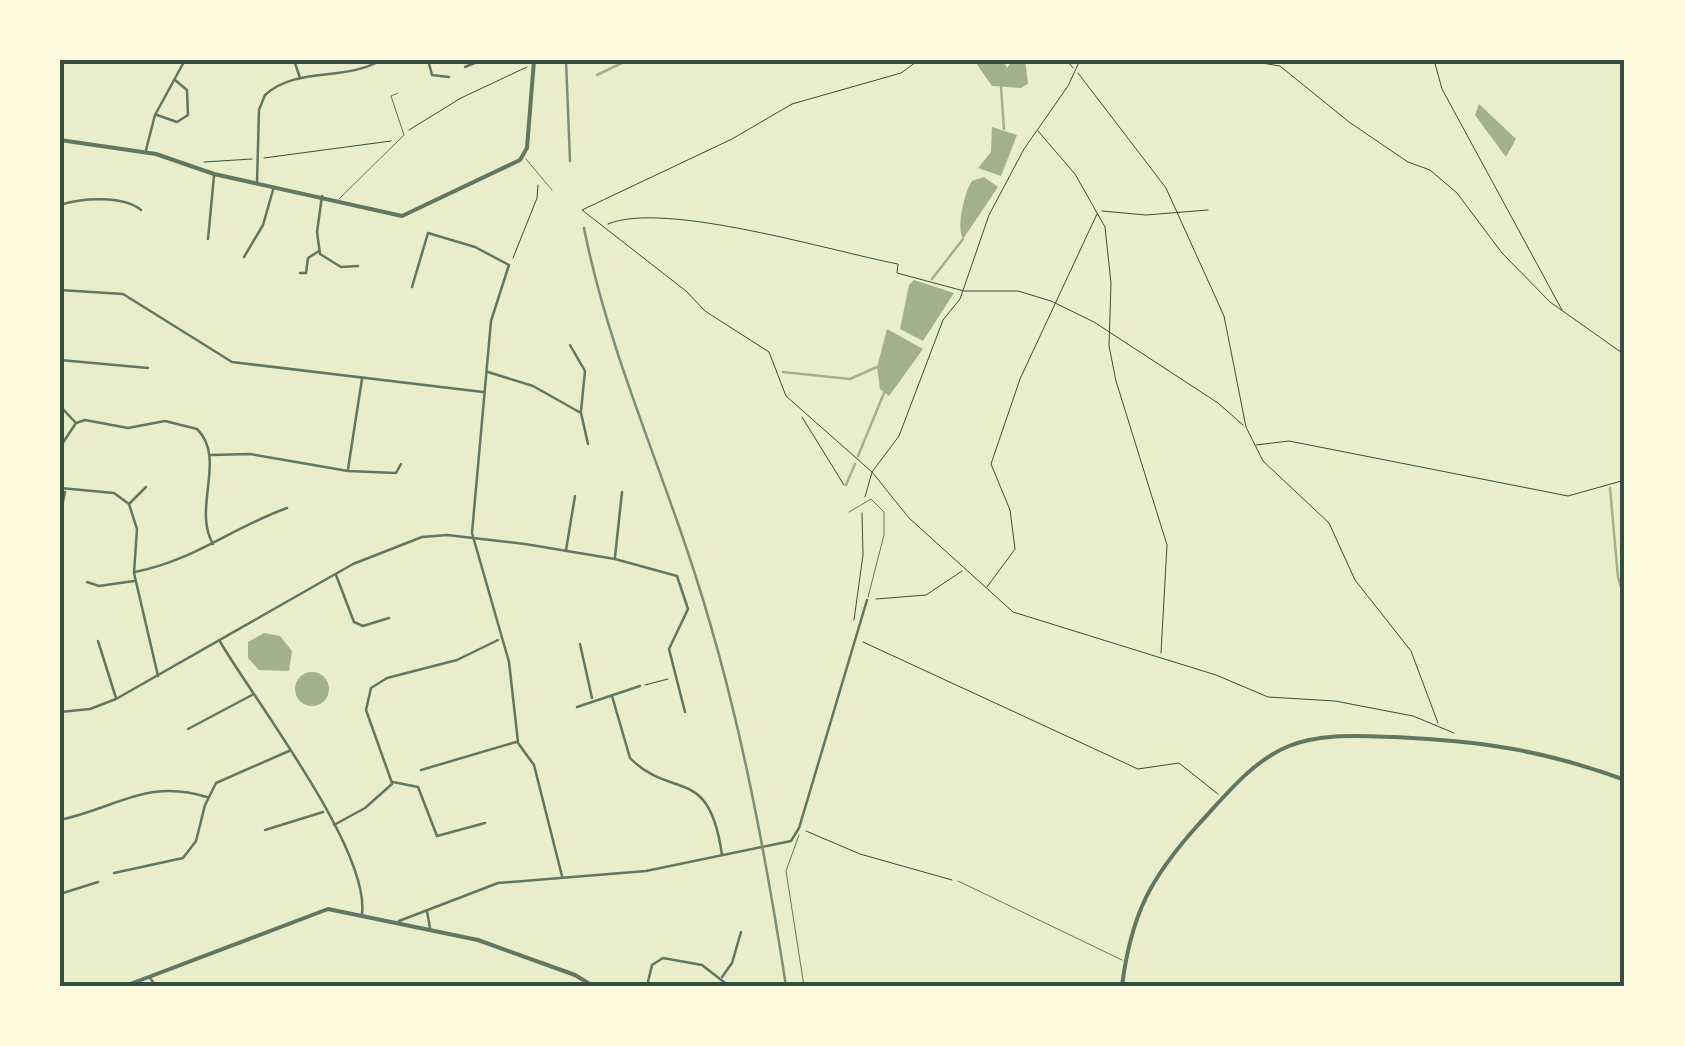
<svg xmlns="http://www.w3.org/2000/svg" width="1685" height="1046" font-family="'Exo 2',sans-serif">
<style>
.water{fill:#a3b18a}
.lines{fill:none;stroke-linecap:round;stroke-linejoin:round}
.stream{stroke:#a3b18a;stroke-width:2.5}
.path{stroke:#344e41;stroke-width:1}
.service{stroke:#617663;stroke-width:1}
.minor{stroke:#617663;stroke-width:2.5}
.tertiary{stroke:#617663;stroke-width:4}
.rail{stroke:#7c8e77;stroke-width:2.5}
.neatline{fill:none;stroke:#344e41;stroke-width:4}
</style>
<rect width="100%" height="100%" fill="#e9edc9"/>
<g class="water">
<polygon points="974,60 1003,60 1007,68 1013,60 1025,60 1028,84 1021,88 992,86"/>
<polygon points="1479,104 1516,139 1506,157 1475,115"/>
<polygon points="992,127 1017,135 1001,176 978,168 991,152"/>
<path d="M984,177L998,187L963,239C956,228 964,193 972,181Z"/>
<polygon points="914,280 954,293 923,341 900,329 909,285"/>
<polygon points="887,329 923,349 889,396 880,389 877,367"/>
<polygon points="264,633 280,636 292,651 289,671 259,670 248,658 248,642"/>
<circle cx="312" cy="689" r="17"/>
</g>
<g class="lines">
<g class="stream">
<polyline points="597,75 628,60"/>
<polyline points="1001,87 1004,129"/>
<polyline points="932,279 963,239"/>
<polyline points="783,372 850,379 877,367"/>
<polyline points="858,456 884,393"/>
<polyline points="846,485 855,464"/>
<polyline points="1610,488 1618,577 1625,601"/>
</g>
<g class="path">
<polyline points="919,60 901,73 792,104 732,139 582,210 686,291 705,311 769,352 786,396 872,472 909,518 1013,612 1216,675 1268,697 1335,701 1413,716 1454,733"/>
<polyline points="1067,60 1073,68"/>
<polyline points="1243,60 1280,66 1349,122 1408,162 1430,170 1457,193 1502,253 1550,302 1625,355"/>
<polyline points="1434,60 1442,89 1562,310"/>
<polyline points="1078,73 1166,188 1224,316 1246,427 1263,461 1329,523 1355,580 1411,651 1438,723"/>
<polyline points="409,130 461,98 527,67"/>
<polyline points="1038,131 1075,174 1105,227 1111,283 1109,346 1116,381 1167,545 1161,653"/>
<polyline points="264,158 391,141"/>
<polyline points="204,162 252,159"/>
<polyline points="1102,211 1146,215 1208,210"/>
<path d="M608,224C664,200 834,252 898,264L897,273L964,291H1018L1051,301L1094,322L1218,403L1243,425"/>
<polyline points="513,258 537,198 538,185"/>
<polyline points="802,417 844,485"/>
<polyline points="1256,445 1289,441 1568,496 1625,480"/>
<polyline points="865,497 872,472 899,436 943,320 960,299 989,215 1024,149 1068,86 1080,60"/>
<polyline points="987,587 1015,549 1010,510 991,464 1020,379 1097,214"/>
<polyline points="876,599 926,595 962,571"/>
<polyline points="854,620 863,555 862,513"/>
<polyline points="863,642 1138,769 1179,763 1218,794"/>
<polyline points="645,685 668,679"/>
<polyline points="806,831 860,854 952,880"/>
</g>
<g class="service">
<polyline points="526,159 552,190"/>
<polyline points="339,199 404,135 391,96 398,93"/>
<polyline points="849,512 871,499 884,512 884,535 868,597"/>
<polyline points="799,835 786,871 804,986"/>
<polyline points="958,881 1122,960"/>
</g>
<g class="minor">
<polyline points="294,60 300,78"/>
<polyline points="428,60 432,75 449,77"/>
<polyline points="465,67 482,60"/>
<polyline points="157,115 177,122 188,115 187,90 175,80"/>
<polyline points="146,150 155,115 185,60"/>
<path d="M257,183L259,110L265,95C297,66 345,82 381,60"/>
<polyline points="322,196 317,232 320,254 341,267 358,266"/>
<path d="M60,205C81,198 123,195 141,210"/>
<polyline points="208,239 214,176"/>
<polyline points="244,257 263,225 273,190"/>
<polyline points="300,273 306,273 308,258 319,251"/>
<polyline points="412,287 428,233 475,247 509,265 491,321 472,533 509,662 518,742"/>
<polyline points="60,290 123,294 232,362 483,392"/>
<polyline points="570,345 585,371 581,411"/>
<polyline points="60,360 148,368"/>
<polyline points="488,372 533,386 581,413 588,444"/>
<polyline points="60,406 75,422"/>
<path d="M60,447L76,423L85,420L128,428L165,421L197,429C227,458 192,509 213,544"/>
<polyline points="211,455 250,454 348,471 396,473 401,464"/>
<polyline points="348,469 362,379"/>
<polyline points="60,488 114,493 129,504 137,529 134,573 158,676"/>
<polyline points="130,503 146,487"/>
<polyline points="60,515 65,492"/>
<polyline points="566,550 575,496"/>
<polyline points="615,557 622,492"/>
<path d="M135,572C195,560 231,528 287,508"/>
<polyline points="336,575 354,622 363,626 389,618"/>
<polyline points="87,582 99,586 134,581"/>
<path d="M219,640C254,700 370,849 362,914"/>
<polyline points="98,641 116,698"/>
<polyline points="580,644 592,698"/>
<path d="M612,696L630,758C672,801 709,763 722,855"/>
<polyline points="577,707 640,686"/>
<polyline points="60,712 90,709 116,699 353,564 422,537 447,535 525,544 615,559 677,576 688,609 669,649 685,712"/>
<polyline points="188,729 252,695"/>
<polyline points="518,743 534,765 562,876"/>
<polyline points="421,770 516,742"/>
<polyline points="393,782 418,787 437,836 485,823"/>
<polyline points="392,783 366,710 371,688 387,678 457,660 498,640"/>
<path d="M60,820C116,808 148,778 207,797"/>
<polyline points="334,825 365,808 392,784"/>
<polyline points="265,830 323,812"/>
<polyline points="114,873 183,858 196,841 205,805 216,783 289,751"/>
<polyline points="60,894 98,882"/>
<polyline points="427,911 430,928"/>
<polyline points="399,921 498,883 646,871 791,841 799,828 867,600"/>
<polyline points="722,977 732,963 741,932"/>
<polyline points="150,978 156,986"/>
<polyline points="647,986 652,965 663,958 702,965 729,986"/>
</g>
<g class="tertiary">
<polyline points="60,140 156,154 214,174 402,216 520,160 527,148 534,60"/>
<polyline points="125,986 328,909 478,940 575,975 593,986"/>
<path d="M1122,986C1131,915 1150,878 1198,825C1224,797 1253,760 1289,746C1322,733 1360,736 1395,737C1481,741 1543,750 1625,780"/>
</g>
<g class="rail">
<polyline points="566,60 570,161"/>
<path d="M584,228C606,339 650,440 686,547C735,690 763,838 786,986"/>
</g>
</g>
<rect width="1685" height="1046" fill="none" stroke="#fefae0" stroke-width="125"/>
<rect x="62" y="62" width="1560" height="922" class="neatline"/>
</svg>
